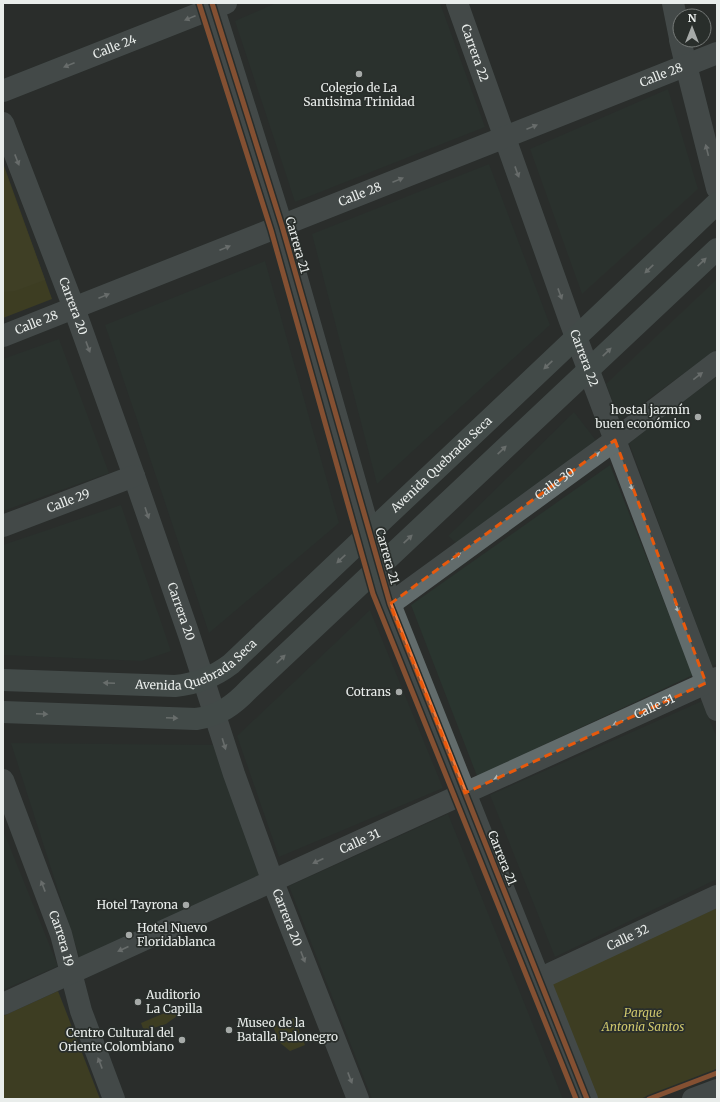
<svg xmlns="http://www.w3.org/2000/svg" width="720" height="1102" font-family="Merriweather,serif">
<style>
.built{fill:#2a352f}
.green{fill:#545018}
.forest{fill:#59541e}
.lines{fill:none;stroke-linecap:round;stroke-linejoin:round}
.minor{stroke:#626c6c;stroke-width:22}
.major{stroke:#616d6c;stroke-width:22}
.cycleway-casing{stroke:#292e2b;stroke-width:8}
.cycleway{stroke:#f17a3a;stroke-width:5}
.oneway{fill:#b3b9b8}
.oneway2{fill:#b3bab8}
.marked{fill:none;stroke:#e8590c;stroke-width:3;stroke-dasharray:8 5;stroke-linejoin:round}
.poi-dot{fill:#a6aaa8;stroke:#292e2b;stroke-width:1.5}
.labels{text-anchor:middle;stroke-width:3.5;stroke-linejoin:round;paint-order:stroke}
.street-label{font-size:12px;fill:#e9edeb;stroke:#292e2b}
.poi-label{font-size:12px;fill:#e9edeb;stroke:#292e2b;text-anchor:end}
.park-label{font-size:12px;font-style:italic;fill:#cdc56b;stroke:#292e2b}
</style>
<rect width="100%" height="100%" fill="#2a2d2b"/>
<g class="built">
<polygon points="276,3 440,3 485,127 295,202 235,21"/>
<polygon points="668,89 698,189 582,294 530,149"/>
<polygon points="489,164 550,325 377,484 312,234"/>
<polygon points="265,261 339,523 209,633 105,325"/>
<polygon points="717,279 717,349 620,420 606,384"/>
<polygon points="59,339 109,473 3,511 3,359"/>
<polygon points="717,376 717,664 712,666 629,443"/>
<polygon points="574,412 598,443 459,545 448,536"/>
<polygon points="610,465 693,675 477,776 411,605"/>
<polygon points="121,505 171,651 142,661 3,655 3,545"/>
<polygon points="370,610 443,788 279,857 237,736"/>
<polygon points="702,701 717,738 717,879 555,957 490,795"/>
<polygon points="11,743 213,745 262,875 80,959"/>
<polygon points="448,814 563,1099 372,1099 289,886"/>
<polygon points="3,830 58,966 3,990"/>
</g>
<g class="green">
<polygon points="3,163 52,299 3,318"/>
<polygon points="717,908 717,1069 640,1099 596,1099 549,983"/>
<polygon points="58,991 100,1099 3,1099 3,1016"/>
<polygon points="181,1006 184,1011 166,1024 144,1031 141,1023"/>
<polygon points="294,1018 305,1045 290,1051 279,1042 273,1026"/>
</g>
<polygon class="forest" points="3,165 45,280 15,291 3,292"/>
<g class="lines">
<g class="minor">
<polyline points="212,3 282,226 390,604 587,1099"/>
<path id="s1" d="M457,3L570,321L717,710"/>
<polyline points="673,3 680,38"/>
<polyline points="680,40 686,65 717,188"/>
<path id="s2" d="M3,91L226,3"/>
<path id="s3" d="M3,123L74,308L134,476L189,635L234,774L273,882L358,1099"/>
<path id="s4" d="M3,336L717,53"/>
<path id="s5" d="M3,526L134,476"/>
<path id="s6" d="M390,604L615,440L717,362"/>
<path id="s7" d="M3,780L61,934L81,1011L114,1099"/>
<path id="s8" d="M539,979L717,896"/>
<path id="s9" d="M3,1004C241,896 479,787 717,678"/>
<polyline points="693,1099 717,1090"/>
</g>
<g class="major">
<path id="s10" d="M3,680L175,686C196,684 214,677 231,664C392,510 556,358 717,203"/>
<path d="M3,712L196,719C219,716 234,705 249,689L717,249"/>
</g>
<g class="cycleway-casing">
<g id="cycleway">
<polyline points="199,3 271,230 373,594 576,1099"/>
<polyline points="212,3 282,226 390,604 587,1099"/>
<polyline points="649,1099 717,1073"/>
</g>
</g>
<use href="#cycleway" class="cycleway"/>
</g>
<defs><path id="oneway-solid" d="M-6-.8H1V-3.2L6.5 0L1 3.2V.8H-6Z"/></defs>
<g class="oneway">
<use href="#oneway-solid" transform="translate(190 18) rotate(158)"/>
<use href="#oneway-solid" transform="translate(69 65) rotate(158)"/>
<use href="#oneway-solid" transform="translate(532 127) rotate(-22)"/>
<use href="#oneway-solid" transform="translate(707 150) rotate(-104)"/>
<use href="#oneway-solid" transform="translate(17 160) rotate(69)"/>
<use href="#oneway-solid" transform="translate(517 172) rotate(70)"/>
<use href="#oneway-solid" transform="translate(398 180) rotate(-22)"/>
<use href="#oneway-solid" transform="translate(225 248) rotate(-22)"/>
<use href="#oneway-solid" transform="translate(560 294) rotate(70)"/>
<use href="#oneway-solid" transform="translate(104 296) rotate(-22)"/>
<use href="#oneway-solid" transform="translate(88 347) rotate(70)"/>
<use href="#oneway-solid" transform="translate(698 376) rotate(-38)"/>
<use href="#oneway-solid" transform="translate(595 455) rotate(-36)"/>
<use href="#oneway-solid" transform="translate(631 485) rotate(69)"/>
<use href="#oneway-solid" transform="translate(147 513) rotate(71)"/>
<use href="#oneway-solid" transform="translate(456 556) rotate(-36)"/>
<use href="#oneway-solid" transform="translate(677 607) rotate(69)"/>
<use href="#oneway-solid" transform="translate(618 723) rotate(156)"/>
<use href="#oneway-solid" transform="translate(224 744) rotate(73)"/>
<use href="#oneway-solid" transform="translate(499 777) rotate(155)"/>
<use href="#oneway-solid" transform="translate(318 861) rotate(155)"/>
<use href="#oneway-solid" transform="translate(43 886) rotate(-111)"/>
<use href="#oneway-solid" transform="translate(123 949) rotate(156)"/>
<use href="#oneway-solid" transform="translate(303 957) rotate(69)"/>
<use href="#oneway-solid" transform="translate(100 1063) rotate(-111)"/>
<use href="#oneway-solid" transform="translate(350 1078) rotate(69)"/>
</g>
<g class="oneway2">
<use href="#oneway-solid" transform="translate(702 262) rotate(-43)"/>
<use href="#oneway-solid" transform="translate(649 269) rotate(136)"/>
<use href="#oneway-solid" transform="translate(607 352) rotate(-44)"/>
<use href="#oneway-solid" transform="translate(548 365) rotate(137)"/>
<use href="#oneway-solid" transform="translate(502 450) rotate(-43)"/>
<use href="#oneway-solid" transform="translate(408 539) rotate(-43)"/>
<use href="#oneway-solid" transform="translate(341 559) rotate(137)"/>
<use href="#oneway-solid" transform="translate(281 659) rotate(-43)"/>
<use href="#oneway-solid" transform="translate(109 683) rotate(-178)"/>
<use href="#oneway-solid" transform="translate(42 714) rotate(2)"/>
<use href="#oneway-solid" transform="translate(172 718) rotate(2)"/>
</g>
<path d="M0 0H720V1102H0ZM615,440L706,683L465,793L390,604Z" fill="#2a2d2b" fill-opacity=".55" fill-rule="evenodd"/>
<path class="marked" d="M615,440L706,683L465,793L390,604Z"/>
<g class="poi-dot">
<circle cx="359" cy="74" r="4"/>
<circle cx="698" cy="417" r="4"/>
<circle cx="399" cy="692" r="4"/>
<circle cx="186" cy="905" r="4"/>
<circle cx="129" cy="935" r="4"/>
<circle cx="138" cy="1002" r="4"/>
<circle cx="229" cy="1030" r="4"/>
<circle cx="182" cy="1040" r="4"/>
</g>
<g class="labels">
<g class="street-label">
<text dy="4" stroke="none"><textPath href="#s2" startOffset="120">Calle 24</textPath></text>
<text dy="4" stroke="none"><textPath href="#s1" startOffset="53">Carrera 22</textPath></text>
<text dy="4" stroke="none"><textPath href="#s4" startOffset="708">Calle 28</textPath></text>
<text dy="4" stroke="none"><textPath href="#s4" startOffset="384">Calle 28</textPath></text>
<text transform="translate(297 245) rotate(74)" y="4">Carrera 21</text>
<text dy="4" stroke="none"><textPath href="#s3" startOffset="196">Carrera 20</textPath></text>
<text dy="4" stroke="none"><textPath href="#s4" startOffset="36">Calle 28</textPath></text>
<text dy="4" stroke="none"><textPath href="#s1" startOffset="377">Carrera 22</textPath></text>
<text dy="4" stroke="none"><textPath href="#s10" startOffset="523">Avenida Quebrada Seca</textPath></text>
<text dy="4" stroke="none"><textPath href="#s6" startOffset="204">Calle 30</textPath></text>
<text dy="4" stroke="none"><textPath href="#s5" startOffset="70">Calle 29</textPath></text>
<text transform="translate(387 556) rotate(74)" y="4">Carrera 21</text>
<text dy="4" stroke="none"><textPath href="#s3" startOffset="520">Carrera 20</textPath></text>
<text dy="4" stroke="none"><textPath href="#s10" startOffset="199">Avenida Quebrada Seca</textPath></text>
<text dy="4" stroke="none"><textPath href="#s9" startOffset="716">Calle 31</textPath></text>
<text dy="4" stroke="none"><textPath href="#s9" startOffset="392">Calle 31</textPath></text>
<text transform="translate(502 858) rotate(68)" y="4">Carrera 21</text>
<text dy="4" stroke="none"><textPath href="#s3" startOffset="844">Carrera 20</textPath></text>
<text dy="4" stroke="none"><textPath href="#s8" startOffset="98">Calle 32</textPath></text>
<text dy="4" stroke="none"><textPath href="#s7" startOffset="169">Carrera 19</textPath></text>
</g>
<g class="poi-label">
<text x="359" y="92" text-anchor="middle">Colegio de La<tspan x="359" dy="14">Santisima Trinidad</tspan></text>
<text x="690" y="414">hostal jazmín<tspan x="690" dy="14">buen económico</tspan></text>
<text x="391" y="696">Cotrans</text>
<text x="178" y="909">Hotel Tayrona</text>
<text x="137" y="932" text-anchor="start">Hotel Nuevo<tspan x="137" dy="14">Floridablanca</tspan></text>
<text x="146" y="999" text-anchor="start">Auditorio<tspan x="146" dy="14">La Capilla</tspan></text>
<text x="237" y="1027" text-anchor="start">Museo de la<tspan x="237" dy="14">Batalla Palonegro</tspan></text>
<text x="174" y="1037">Centro Cultural del<tspan x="174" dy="14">Oriente Colombiano</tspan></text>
</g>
<g class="park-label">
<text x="643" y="1017">Parque<tspan x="643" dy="14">Antonia Santos</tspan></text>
</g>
</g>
<rect width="720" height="1102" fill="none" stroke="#e9edeb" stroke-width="8"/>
<g transform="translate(692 28)"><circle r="19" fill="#292e2b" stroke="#767a78"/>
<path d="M0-3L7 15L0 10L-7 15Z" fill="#a6aaa8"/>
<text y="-6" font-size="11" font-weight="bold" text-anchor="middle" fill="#e9edeb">N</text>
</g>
</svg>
